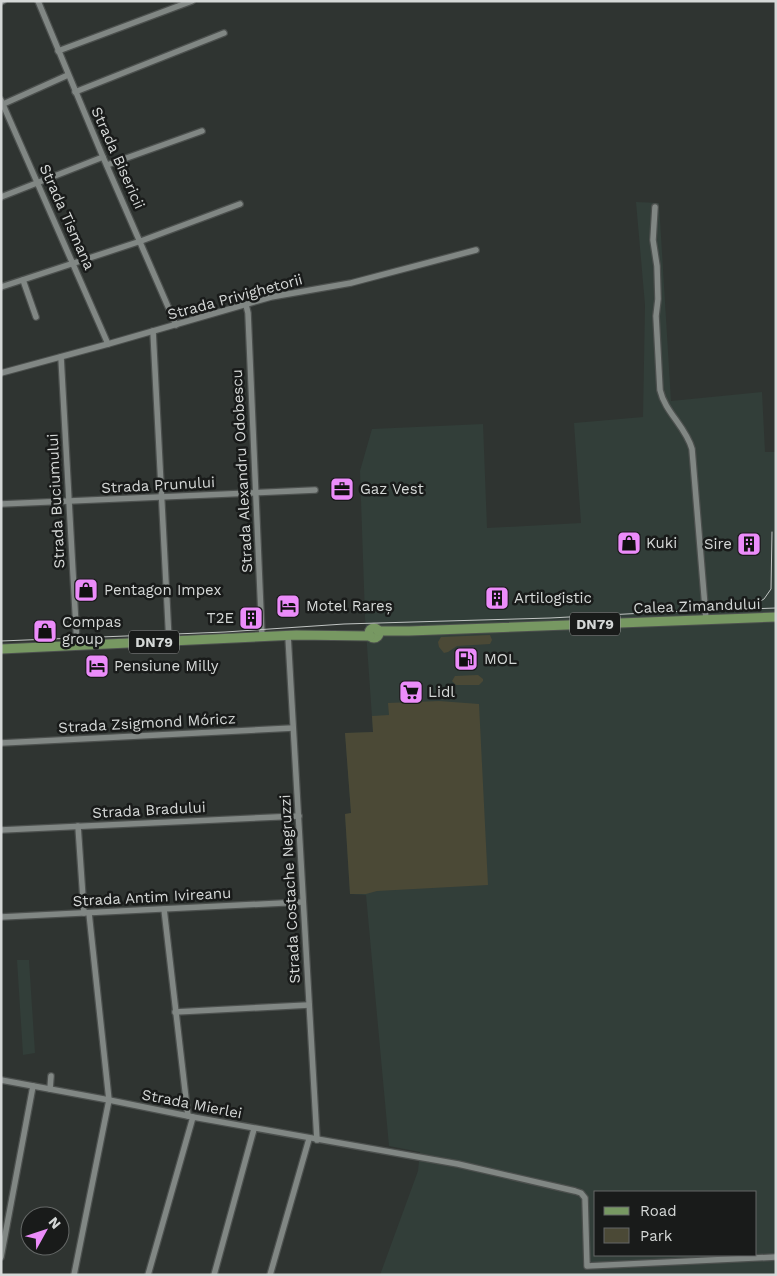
<svg xmlns="http://www.w3.org/2000/svg" width="777" height="1276" font-family="'Work Sans',sans-serif">
<style>
.built{fill:#323e39;fill-rule:evenodd}
.green{fill:#4b4936}
.lines{fill:none;stroke-linecap:round;stroke-linejoin:round}
.minor-casing{stroke:#4c504e;stroke-width:8}
.primary-casing{stroke:#4c504e;stroke-width:11}
.minor{stroke:#818784;stroke-width:5.5}
.primary{stroke:#779862;stroke-width:9}
.tram{stroke:#c0c4c2;stroke-width:1}
.labels{text-anchor:middle;stroke-width:5;stroke-linejoin:round;paint-order:stroke}
.shield{fill:#191b1a;stroke:#9d9f9e;stroke-width:1}
.shield-label{font-size:14px;font-weight:bold;fill:#d5d8d7}
.street-label{font-size:15px;fill:#d5d8d7;stroke:#191b1a}
.poi-label{font-size:15px;fill:#d5d8d7;stroke:#191b1a;text-anchor:start}
</style>
<rect width="100%" height="100%" fill="#2f3431"/>
<g class="built">
<path d="M636,202L659,203L671,401L762,392L765,452H776V1275H380L418,1171L420,1152L389,1146L366,895L350,894L345,814L351,813L345,733L373,732L365,617L360,471L372,429L483,424L487,528L581,523L574,423L643,417L645,305ZM596,1192H756V1255H596Z"/>
<polygon points="17,960 29,960 35,1053 23,1055"/>
</g>
<g class="green">
<polygon points="490,635 492,640 490,644 457,646 448,652 444,653 439,647 438,642 441,637"/>
<polygon points="478,675 483,679 483,681 479,685 456,685 452,681 455,676"/>
<polygon points="439,701 479,704 488,885 377,891 366,894 350,894 345,814 351,813 345,733 373,732 372,716 389,715 388,703"/>
</g>
<g class="lines">
<g class="minor-casing">
<g id="minor">
<polyline points="38,1 103,157 176,325"/>
<polyline points="1,2 3,1"/>
<polyline points="58,51 192,1"/>
<polyline points="75,92 224,33"/>
<polyline points="1,100 108,344"/>
<polyline points="1,105 68,75"/>
<polyline points="107,165 202,131"/>
<polyline points="1,197 103,157"/>
<path d="M655,207L653,240L657,266L658,299L656,316L660,390C665,412 686,427 692,449L706,619"/>
<polyline points="23,280 36,317"/>
<polyline points="1,287 141,241 240,204"/>
<polyline points="246,305 248,313 262,637"/>
<polyline points="153,331 169,641"/>
<polyline points="61,357 77,645"/>
<polyline points="1,373 108,344 271,297 351,283 476,250"/>
<polyline points="1,504 315,490"/>
<polyline points="288,636 317,1140"/>
<polyline points="1,743 293,728"/>
<polyline points="78,826 84,913"/>
<polyline points="1,830 299,816"/>
<polyline points="164,909 188,1116"/>
<polyline points="1,917 303,902"/>
<polyline points="175,1012 309,1005"/>
<polyline points="1,1080 109,1100 193,1117 458,1164 575,1191 581,1193 585,1198 587,1266 776,1257"/>
<polyline points="50,1089 51,1076"/>
<polyline points="1,1257 33,1086"/>
<polyline points="74,1275 109,1100 89,913"/>
<polyline points="148,1275 193,1117"/>
<polyline points="214,1275 254,1129"/>
<polyline points="270,1275 309,1139"/>
</g>
</g>
<g class="primary-casing">
<g id="primary">
<circle cx="374" cy="633" r="5"/>
<polyline points="378,631 409,631 776,617"/>
<polyline points="1,649 296,635 370,636"/>
</g>
</g>
<use href="#minor" class="minor"/>
<use href="#primary" class="primary"/>
<g class="tram">
<polyline points="750,607 764,599 771,589 772,532"/>
<polyline points="1,641 225,632 344,624 550,618 664,612 776,608"/>
</g>
</g>
<defs>
<g id="office-square" transform="scale(1.25)"><rect x="-9" y="-9" width="18" height="18" rx="4" fill="#ec8cfa" stroke="#191b1a"/><path d="M-6-3h4V-5.5h4V-3h4V5H-6ZM-1-4.5V-3h2v-1.5ZM-6 0V1H6V0Z" fill="#111"/></g>
<g id="shop-square" transform="scale(1.25)"><rect x="-9" y="-9" width="18" height="18" rx="4" fill="#ec8cfa" stroke="#191b1a"/><path d="M-5-2.5h2.3a2.7 3.5 0 0 1 5.4 0H5L5.5 6h-11ZM-1.5-2.5h3a1.5 2.3 0 0 0-3 0Z" fill="#111"/></g>
<g id="building-square" transform="scale(1.25)"><rect x="-9" y="-9" width="18" height="18" rx="4" fill="#ec8cfa" stroke="#191b1a"/><path d="M-4-6H4V6H1V3H-1V6H-4ZM-2.5-4.3h1.7v1.8h-1.7ZM.8-4.3h1.7v1.8H.8ZM-2.5-1h1.7V.8h-1.7ZM.8-1h1.7V.8H.8Z" fill="#111"/></g>
<g id="hotel-square" transform="scale(1.25)"><rect x="-9" y="-9" width="18" height="18" rx="4" fill="#ec8cfa" stroke="#191b1a"/><path d="M-6-4.5h1.5V1H6V5H4.5V3h-9V5H-6ZM-4 0a1.8 1.8 0 1 1 3.6 0ZM.5 0V-2.5h3Q6-2.5 6 0Z" fill="#111"/></g>
<g id="fuel-square" transform="scale(1.25)"><rect x="-9" y="-9" width="18" height="18" rx="4" fill="#ec8cfa" stroke="#191b1a"/><path d="M-5.5-6h7V0h2V4h1.3V-2.5L3-4.5l.8-.8L6-3V5H2.5V1h-1V6h-7ZM-4.2-4.7v3.2H.2V-4.7Z" fill="#111"/></g>
<g id="supermarket-square" transform="scale(1.25)"><rect x="-9" y="-9" width="18" height="18" rx="4" fill="#ec8cfa" stroke="#191b1a"/><path d="M-6-5.5h2.5l.6 2H6L4.5 2H-2.5L-4.4-4H-6ZM-1.5 3.2a1.3 1.3 0 1 0 .1 0ZM3 3.2a1.3 1.3 0 1 0 .1 0Z" fill="#111"/></g>
</defs>
<g fill-rule="evenodd">
<use href="#office-square" x="342" y="489"/>
<use href="#shop-square" x="629" y="543"/>
<use href="#building-square" x="749" y="544"/>
<use href="#shop-square" x="86" y="590"/>
<use href="#building-square" x="497" y="598"/>
<use href="#hotel-square" x="288" y="606"/>
<use href="#building-square" x="251" y="618"/>
<use href="#shop-square" x="45" y="631"/>
<use href="#fuel-square" x="466" y="659"/>
<use href="#hotel-square" x="97" y="666"/>
<use href="#supermarket-square" x="411" y="692"/>
</g>
<g class="labels">
<g class="shield">
<rect x="570" y="612.5" width="50" height="23" rx="4"/>
<rect x="129" y="630.5" width="50" height="23" rx="4"/>
</g>
<g class="shield-label">
<text x="595" y="629">DN79</text>
<text x="154" y="647">DN79</text>
</g>
<g class="street-label">
<text transform="translate(118 158) rotate(66)" y="5">Strada Bisericii</text>
<text transform="translate(67 217) rotate(66)" y="5">Strada Tismana</text>
<text transform="translate(235 297) rotate(-15)" y="5">Strada Privighetorii</text>
<text transform="translate(242 471) rotate(-93)" y="5">Strada Alexandru Odobescu</text>
<text transform="translate(158 485) rotate(-3)" y="5">Strada Prunului</text>
<text transform="translate(56 501) rotate(-93)" y="5">Strada Buciumului</text>
<text transform="translate(697 606) rotate(-2)" y="5">Calea Zimandului</text>
<text transform="translate(147 723) rotate(-3)" y="5">Strada Zsigmond Móricz</text>
<text transform="translate(149 810) rotate(-3)" y="5">Strada Bradului</text>
<text transform="translate(290 889) rotate(-93)" y="5">Strada Costache Negruzzi</text>
<text transform="translate(152 897) rotate(-3)" y="5">Strada Antim Ivireanu</text>
<text transform="translate(192 1104) rotate(11)" y="5">Strada Mierlei</text>
</g>
<g class="poi-label">
<text x="360" y="494">Gaz Vest</text>
<text x="646" y="548">Kuki</text>
<text x="732" y="549" text-anchor="end">Sire</text>
<text x="104" y="595">Pentagon Impex</text>
<text x="514" y="603">Artilogistic</text>
<text x="306" y="611">Motel Rareș</text>
<text x="234" y="623" text-anchor="end">T2E</text>
<text x="62" y="627">Compas<tspan x="62" dy="17">group</tspan></text>
<text x="484" y="664">MOL</text>
<text x="114" y="671">Pensiune Milly</text>
<text x="428" y="697">Lidl</text>
</g>
</g>
<rect width="777" height="1276" fill="none" stroke="#d5d8d7" stroke-width="5"/>
<rect x="594" y="1191" width="162" height="65" fill="#191b1a" stroke="#646766"/>
<rect x="604" y="1207" width="25" height="8" fill="#779862" stroke="#646766"/>
<text x="640" y="1216" font-size="15" fill="#d5d8d7">Road</text>
<rect x="604" y="1228" width="25" height="15" fill="#4b4936" stroke="#646766"/>
<text x="640" y="1241" font-size="15" fill="#d5d8d7">Park</text>
<g transform="translate(45 1231) rotate(50)"><circle r="24" fill="#191b1a" stroke="#646766"/>
<path d="M0-4L9 19L0 12L-9 19Z" fill="#ec8cfa"/>
<text y="-8" font-size="14" font-weight="bold" text-anchor="middle" fill="#d5d8d7">N</text>
</g>
</svg>
